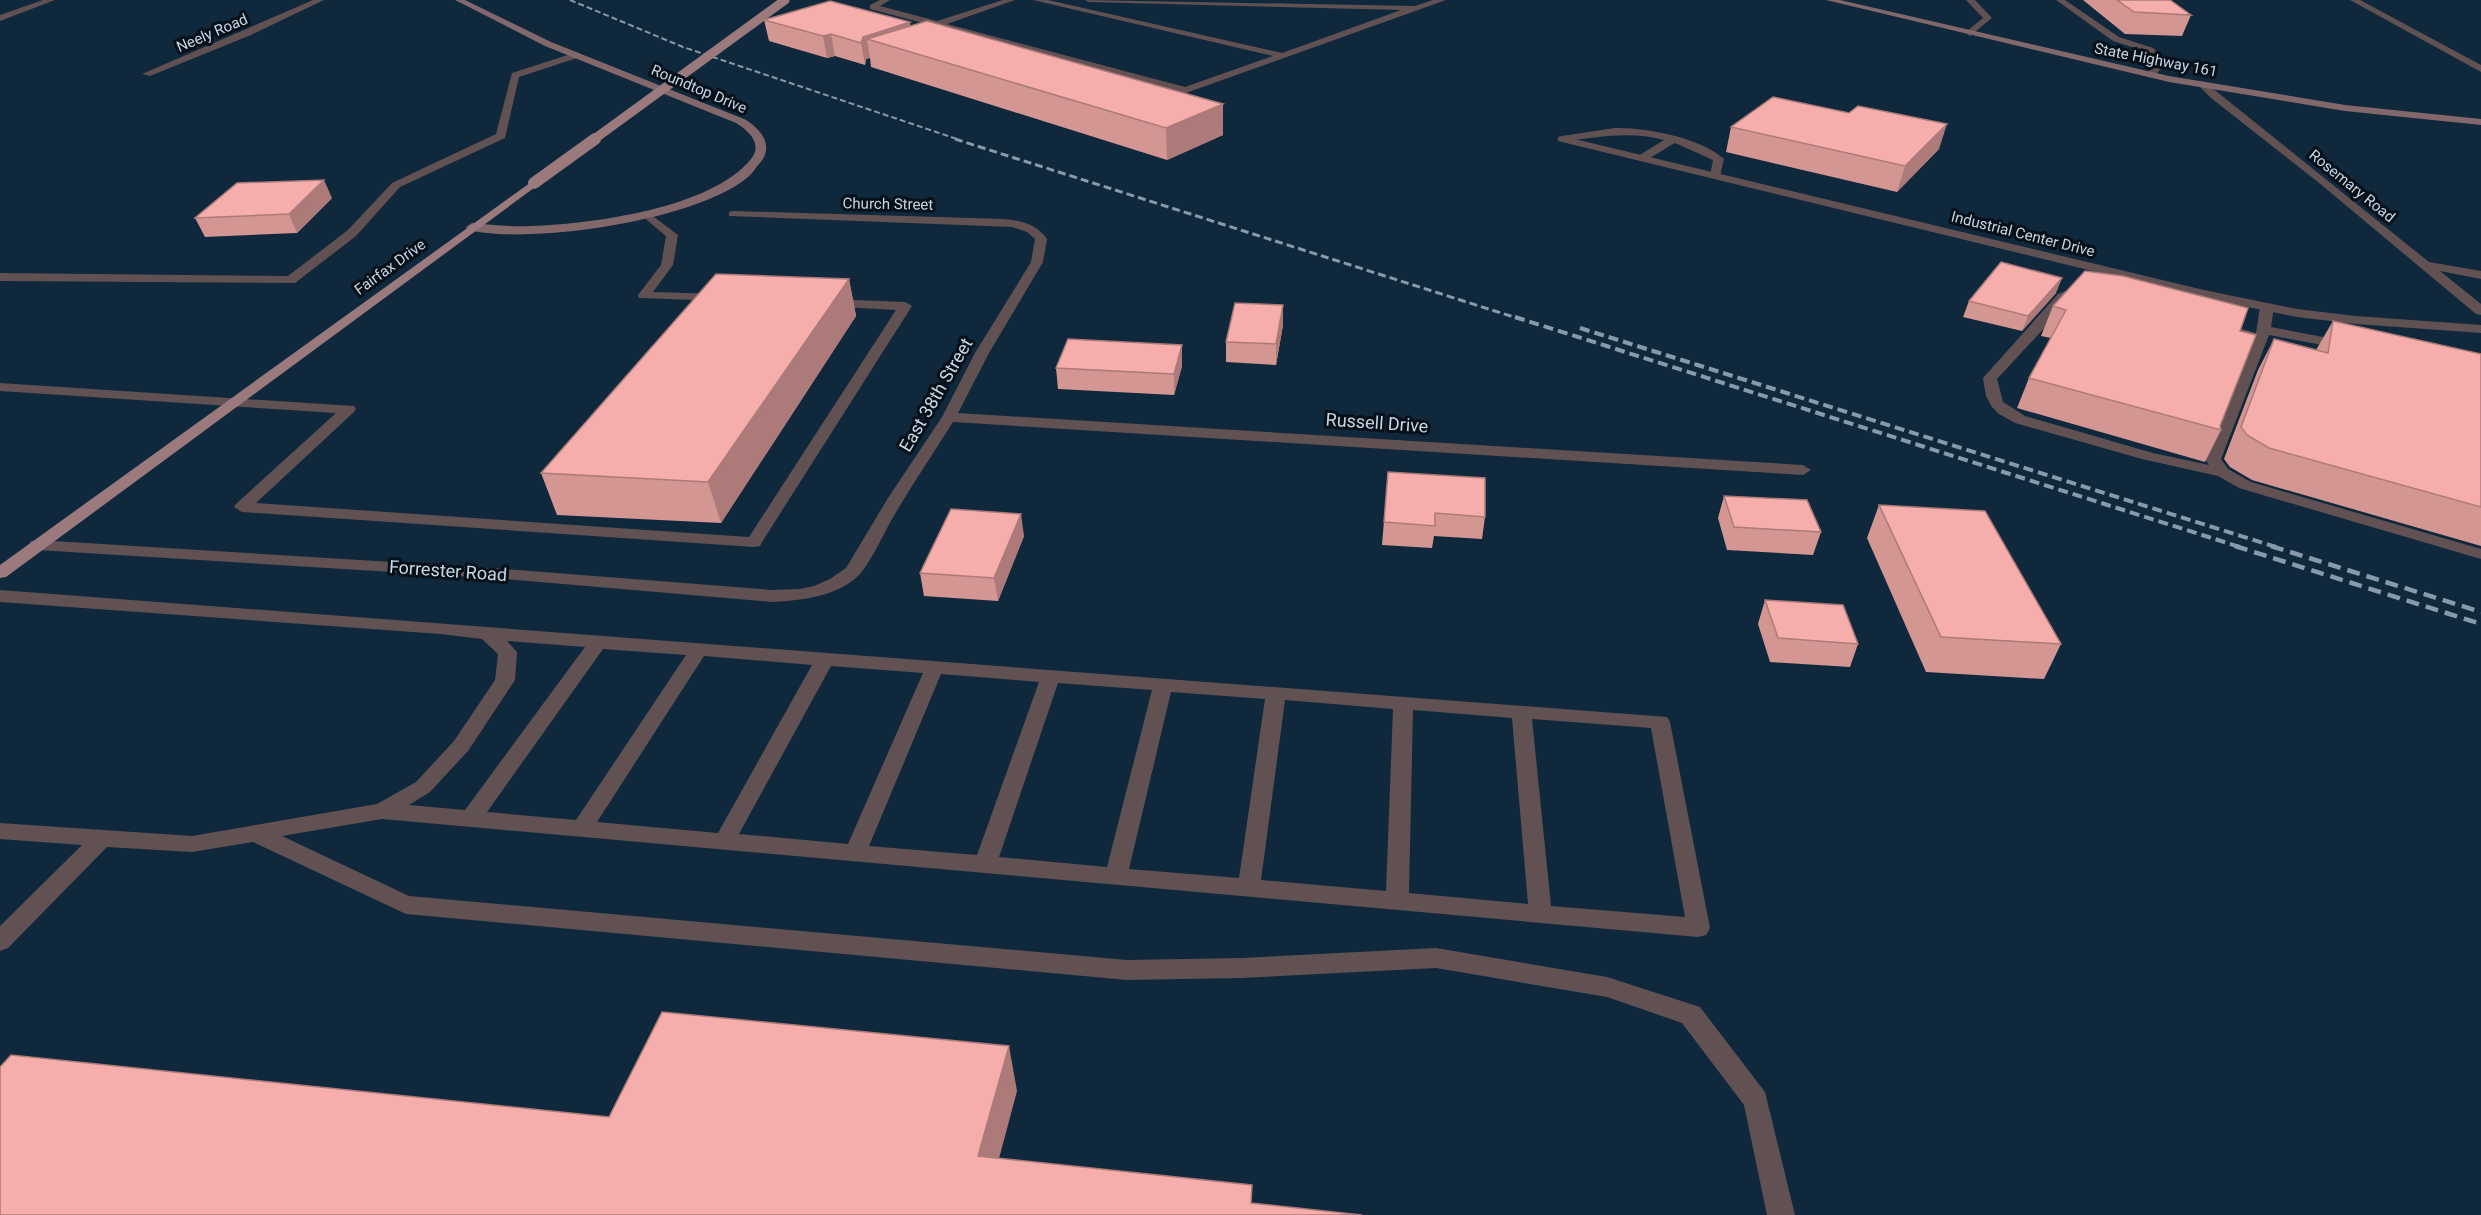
<svg xmlns="http://www.w3.org/2000/svg" width="2481" height="1215" font-family="Roboto,sans-serif">
<style>
.lines{fill:none;stroke-linecap:round;stroke-linejoin:round}
.lane{fill:#615153;fill-rule:evenodd}
.street{fill:#615153;fill-rule:evenodd}
.secondary{fill:#82686b;fill-rule:evenodd}
.primary{fill:#9b7a7e;fill-rule:evenodd}
.rail-far3{stroke:#889aaa;stroke-width:2;stroke-dasharray:6 3;stroke-linecap:butt}
.rail-far2{stroke:#889aaa;stroke-width:3;stroke-dasharray:8 4;stroke-linecap:butt}
.rail-far1{stroke:#889aaa;stroke-width:4;stroke-dasharray:10 5;stroke-linecap:butt}
.rail{stroke:#889aaa;stroke-width:4.5;stroke-dasharray:13 7;stroke-linecap:butt}
.primary-bridge-far1{stroke:#9b7a7e;stroke-width:9}
.primary-bridge{stroke:#9b7a7e;stroke-width:12}
.wall{fill:#d39693}
.shaded-wall{fill:#ac7a78}
.building{fill:#f5aeab;stroke:#ac7a78;stroke-width:1.5}
.labels{text-anchor:middle;stroke-width:6;stroke-linejoin:round;paint-order:stroke}
.far-street-label{font-size:15px;fill:#c8d7e4;stroke:#061019}
.street-label{font-size:18px;fill:#c8d7e4;stroke:#061019}
</style>
<rect width="100%" height="100%" fill="#0f283c"/>
<g class="lines">
<g class="lane">
<polygon points="880,0 890,0 880,6 937,21 1003,0 1015,0 947,24 1185,87 1273,56 1033,0 1048,0 1282,53 1401,10 1089,2 1085,0 1415,6 1433,0 1446,0 1186,93 870,9 870,5"/>
<polygon points="1966,0 1975,0 1992,18 1970,36 1966,33 1967,31 1983,18"/>
<polygon points="2056,0 2065,0 2119,37 2153,48 2167,61 2154,77 2148,77 2146,75 2157,61 2147,52 2113,41"/>
<polygon points="2350,0 2360,0 2481,65 2481,72"/>
<polygon points="577,52 581,55 580,57 519,77 505,138 400,187 356,236 295,283 0,281 0,273 288,276 348,230 392,183 496,134 512,73"/>
<path d="M1615,128C1645,127 1702,138 1724,159L1720,176L1715,179L1710,176L1713,160L1675,143C1664,148 1649,162 1638,160V156L1664,140C1629,131 1598,137 1562,142L1557,139L1562,136Z"/>
<polygon points="646,211 678,235 673,265 653,292 718,294 724,298 723,301 639,298 638,295 661,265 666,236 642,216 642,212"/>
<polygon points="2068,290 2074,294 2073,297 1997,379 2003,402 2025,416 2153,453 2209,465 2205,459 2253,340 2226,333 2224,330 2231,326 2256,333 2260,307 2267,303 2272,304 2274,307 2271,327 2344,341 2351,345 2344,349 2269,335 2221,459 2228,469 2251,482 2481,549 2481,559 2239,488 2218,476 2142,459 2015,423 1999,414 1992,407 1986,396 1983,378 2058,294"/>
<polygon points="830,299 905,302 912,306 762,542 760,546 754,547 242,512 234,507 236,504 336,413 0,391 0,383 354,406 356,409 354,412 256,503 749,537 896,310 825,306 823,303 825,300"/>
<path d="M0,590L1667,717L1670,722L1710,928L1706,935L1698,937L382,819L282,836L409,896L1127,960L1241,958L1436,948L1607,977L1700,1007L1765,1092L1795,1215H1767L1744,1105L1682,1023L1607,997L1436,968L1241,978L1127,980L406,914L253,842L192,852L107,847L8,948L0,951V926L82,845L0,839V823L192,836L377,804L416,782L454,741L495,680L498,654L482,639L440,634L0,602ZM507,641L585,647L465,810L409,805L430,792L468,751L515,680L517,652ZM603,649L686,655L576,820L487,812ZM704,656L812,665L718,833L597,822ZM831,666L923,673L848,844L739,834ZM941,674L1039,682L977,855L869,846ZM1058,683L1152,690L1107,867L999,857ZM1171,692L1265,699L1239,878L1129,869ZM1285,700L1393,709L1386,891L1261,880ZM1413,710L1512,718L1528,904L1409,893ZM1532,719L1651,728L1685,917L1551,906Z"/>
</g>
<g class="street">
<polygon points="43,0 55,0 0,21 0,15"/>
<polygon points="313,0 324,0 251,35 150,76 142,74"/>
<polygon points="2200,83 2206,83 2429,262 2481,271 2481,279 2440,271 2481,304 2481,315 2476,314 2318,182 2211,98 2200,87"/>
<polygon points="1562,136 2204,290 2297,309 2356,316 2481,325 2481,333 2356,324 2297,317 2204,298 1558,141 1558,137"/>
<path d="M733,211L1005,219C1022,221 1036,224 1047,239L1043,262L989,353L958,413L1803,465L1811,470L1803,475L953,422C933,454 911,486 892,519C883,535 871,562 859,575C837,597 802,600 773,602L506,579L37,550L31,549L29,545L31,541L37,540L506,569L773,590L800,589L814,586L830,579L846,568L888,498L942,417L975,353L1031,262L1035,239L1027,232L1012,227L729,216V212Z"/>
</g>
<g class="secondary">
<path d="M455,0H465L551,42L744,119C760,128 775,145 760,163C756,167 753,173 748,177C698,220 532,245 468,230L466,227L472,223C492,225 512,227 532,226C592,224 712,208 751,159C763,144 749,131 736,123L545,46Z"/>
<polygon points="1826,0 1840,0 2169,76 2345,105 2481,119 2481,125 2345,111 2169,82"/>
</g>
<polygon class="primary" points="534,180 540,183 538,185 6,577 0,578 0,565"/>
<polyline class="rail-far3" points="570,0 683,47 960,140"/>
<polyline class="rail-far2" points="955,139 1520,319"/>
<g class="rail-far1">
<polyline points="1515,317 2240,547"/>
<polyline points="1580,328 2276,547"/>
</g>
<g class="rail">
<polyline points="2235,546 2481,624"/>
<polyline points="2271,546 2481,612"/>
</g>
<polyline class="primary-bridge-far1" points="593,140 785,0"/>
<polyline class="primary-bridge" points="534,183 595,139"/>
</g>
<g class="wall">
<polygon points="2083,0 2170,0 2191,15 2182,36 2125,34"/>
<polygon points="764,20 910,22 910,26 1223,104 1223,135 1167,160 871,67 870,58 866,59 865,65 835,56 827,58 769,41"/>
<polygon points="1731,127 1939,149 1897,192 1726,152"/>
<polygon points="332,198 297,233 205,237 195,218"/>
<polygon points="849,279 856,316 721,523 557,515 541,473"/>
<polygon points="2056,293 2022,331 1963,317 1969,301"/>
<polygon points="1283,305 1283,325 1276,365 1226,362 1226,342"/>
<polygon points="2053,306 2240,331 2220,426 2221,430 2205,462 2017,408 2029,378 2051,338 2041,336"/>
<polygon points="2333,321 2481,354 2481,546 2252,480 2230,467 2224,459 2258,370 2274,339 2316,350"/>
<polygon points="1182,366 1174,395 1058,389 1056,368"/>
<polygon points="1388,472 1485,517 1482,539 1434,536 1432,548 1382,545"/>
<polygon points="1724,496 1821,532 1813,555 1727,550 1718,518"/>
<polygon points="1879,505 2061,644 2044,679 1926,672 1867,538"/>
<polygon points="1024,536 998,601 924,596 920,573"/>
<polygon points="1765,600 1858,644 1850,667 1770,662 1758,624"/>
</g>
<g class="shaded-wall">
<polygon points="910,22 913,44 867,39 870,58 866,59 865,65 861,43 863,37"/>
<polygon points="831,34 835,56 827,58 823,36"/>
<polygon points="1223,104 1223,135 1167,160 1166,128"/>
<polygon points="1947,124 1939,149 1897,192 1905,166"/>
<polygon points="324,180 332,198 297,233 289,214"/>
<polygon points="2062,278 2056,293 2022,331 2028,316"/>
<polygon points="849,279 856,316 721,523 708,482"/>
<polygon points="1283,305 1283,325 1276,365 1276,344"/>
<polygon points="1182,345 1182,366 1174,395 1174,374"/>
<polygon points="1021,514 1024,536 998,601 994,578"/>
<polygon points="1009,1046 1017,1091 988,1200 978,1156"/>
</g>
<g class="building">
<polygon points="2117,0 2170,0 2191,15 2134,12"/>
<polygon points="830,1 910,22 863,37 861,43 831,34 823,36 764,20"/>
<polygon points="927,21 1223,104 1166,128 867,39"/>
<polygon points="1773,97 1849,113 1858,106 1947,124 1905,166 1731,127"/>
<polygon points="324,180 289,214 195,218 237,183"/>
<polygon points="2001,262 2062,278 2028,316 1969,301"/>
<polygon points="2085,271 2123,276 2248,308 2240,331 2256,335 2220,426 2221,430 2029,378 2066,310 2053,306"/>
<polygon points="716,274 849,279 708,482 541,473"/>
<polygon points="1235,303 1283,305 1276,344 1226,342"/>
<polygon points="2333,321 2481,354 2481,507 2269,448 2247,435 2241,427 2274,339 2328,353"/>
<polygon points="1068,339 1182,345 1174,374 1056,368"/>
<polygon points="1388,472 1485,478 1485,517 1435,513 1435,526 1384,522"/>
<polygon points="1724,496 1807,500 1821,532 1734,527"/>
<polygon points="1879,505 1985,511 2061,644 1941,637"/>
<polygon points="951,509 1021,514 994,578 920,573"/>
<polygon points="1765,600 1843,605 1858,644 1778,638"/>
<polygon points="662,1012 1009,1046 978,1156 1252,1185 1251,1203 1362,1215 0,1215 0,1067 11,1055 609,1117"/>
</g>
<g class="labels">
<g class="far-street-label">
<text transform="translate(212 33) rotate(-23)" y="5">Neely Road</text>
<text transform="translate(2156 60) rotate(11)" y="5">State Highway 161</text>
<text transform="translate(699 89) rotate(23)" y="5">Roundtop Drive</text>
<text transform="translate(2352 186) rotate(39)" y="5">Rosemary Road</text>
<text transform="translate(888 204) rotate(1)" y="5">Church Street</text>
<text transform="translate(2023 234) rotate(14)" y="5">Industrial Center Drive</text>
<text transform="translate(390 267) rotate(-36)" y="5">Fairfax Drive</text>
</g>
<g class="street-label">
<text transform="translate(936 395) rotate(-60)" y="6">East 38th Street</text>
<text transform="translate(1377 423) rotate(4)" y="6">Russell Drive</text>
<text transform="translate(448 571) rotate(4)" y="6">Forrester Road</text>
</g>
</g>
</svg>
